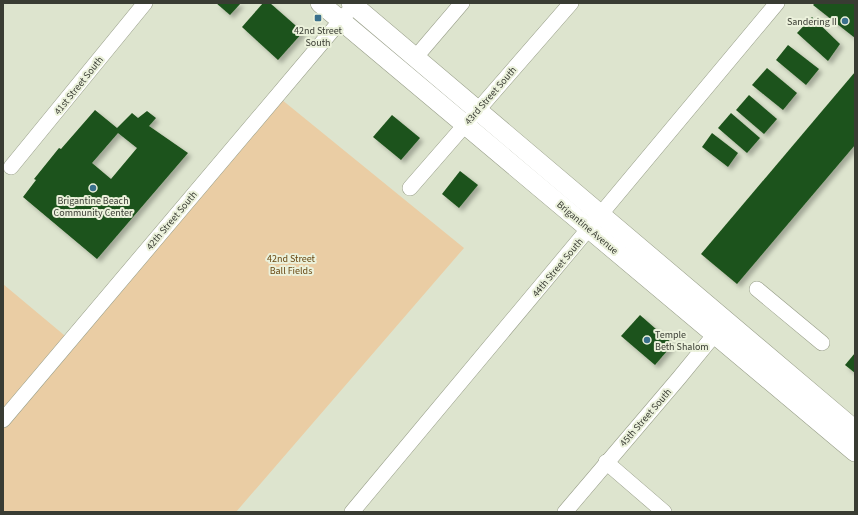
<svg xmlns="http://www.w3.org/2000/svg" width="858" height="515" font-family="'Source Sans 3',sans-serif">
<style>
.green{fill:#eacda4}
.building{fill:#1b521a;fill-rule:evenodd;filter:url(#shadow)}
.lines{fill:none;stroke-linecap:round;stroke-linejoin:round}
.minor-casing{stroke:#989e89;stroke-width:16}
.major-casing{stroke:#989e89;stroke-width:20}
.minor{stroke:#fff;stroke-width:15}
.major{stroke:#fff;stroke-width:19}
.poi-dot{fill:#3a708c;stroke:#ebf1db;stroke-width:1.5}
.labels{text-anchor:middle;stroke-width:4;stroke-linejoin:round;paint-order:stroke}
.poi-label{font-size:10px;fill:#393c33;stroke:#ebf1db}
.street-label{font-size:10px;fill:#393c33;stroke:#ebf1db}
.park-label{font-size:10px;fill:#684812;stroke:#ebf1db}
</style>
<defs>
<filter id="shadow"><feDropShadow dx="3.5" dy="3.5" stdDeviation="2" flood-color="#0004"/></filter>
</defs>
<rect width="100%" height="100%" fill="#dde4ce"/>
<polygon class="green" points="276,95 464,248 236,512 3,512 3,284 70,340"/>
<g class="building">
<polygon points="216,3 241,3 230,15"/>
<polygon points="263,3 270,3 303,32 278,60 242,27"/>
<polygon points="815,3 855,3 855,38 813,5"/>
<polygon points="812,17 840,44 828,61 797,33"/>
<polygon points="788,45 819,69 806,85 776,60"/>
<polygon points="767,68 797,93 783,110 752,85"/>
<polygon points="855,72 855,145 737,284 701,254"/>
<polygon points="749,95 777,119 764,134 736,110"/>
<path d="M95,110L117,128L132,113L138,118L147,111L156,118L149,126L188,153L97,259L23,197L36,180L34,179L59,148L61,149ZM118,133L137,148L111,179L92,163Z"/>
<polygon points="731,113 760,138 747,153 718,128"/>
<polygon points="392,115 420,138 401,160 373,137"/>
<polygon points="712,133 738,153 728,167 702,147"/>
<polygon points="460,171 478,185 459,208 442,194"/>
<polygon points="640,315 673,344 655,365 621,336"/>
<polygon points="855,353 855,373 845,365"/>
</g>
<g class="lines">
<g class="minor-casing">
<g id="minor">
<polyline points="415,58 462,3"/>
<polyline points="11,167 145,3"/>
<polyline points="410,188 571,3"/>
<polyline points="757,289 822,343"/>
<polyline points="3,420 347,13"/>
<polyline points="606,462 664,512"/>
<polyline points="352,512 777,3"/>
<polyline points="565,512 679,378 715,334 723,328"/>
</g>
</g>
<g class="major-casing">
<g id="major">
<polyline points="320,3 855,452"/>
<polyline points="351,3 855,430"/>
</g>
</g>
<use href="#minor" class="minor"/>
<use href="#major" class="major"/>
</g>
<g class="poi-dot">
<rect x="314" y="14" width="8" height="8" rx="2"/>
<circle cx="845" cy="21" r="4"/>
<circle cx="93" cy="188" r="4"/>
<circle cx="647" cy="340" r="4"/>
</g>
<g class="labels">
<g class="poi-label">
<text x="837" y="25" text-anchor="end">Sandering II</text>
<text x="318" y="34">42nd Street<tspan x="318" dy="12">South</tspan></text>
<text x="93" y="204">Brigantine Beach<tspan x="93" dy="12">Community Center</tspan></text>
<text x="655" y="338" text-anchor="start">Temple<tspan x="655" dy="12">Beth Shalom</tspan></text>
</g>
<g class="street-label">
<text transform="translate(78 85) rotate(-51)" y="4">41st Street South</text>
<text transform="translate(490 95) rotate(-49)" y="4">43rd Street South</text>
<text transform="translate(171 220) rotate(-50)" y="4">42th Street South</text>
<text transform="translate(588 227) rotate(40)" y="4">Brigantine Avenue</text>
<text transform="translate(557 267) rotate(-50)" y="4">44th Street South</text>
<text transform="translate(645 417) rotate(-49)" y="4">45th Street South</text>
</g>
<g class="park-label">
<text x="291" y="262">42nd Street<tspan x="291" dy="12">Ball Fields</tspan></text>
</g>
</g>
<rect width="858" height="515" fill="none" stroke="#393c33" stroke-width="8"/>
</svg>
